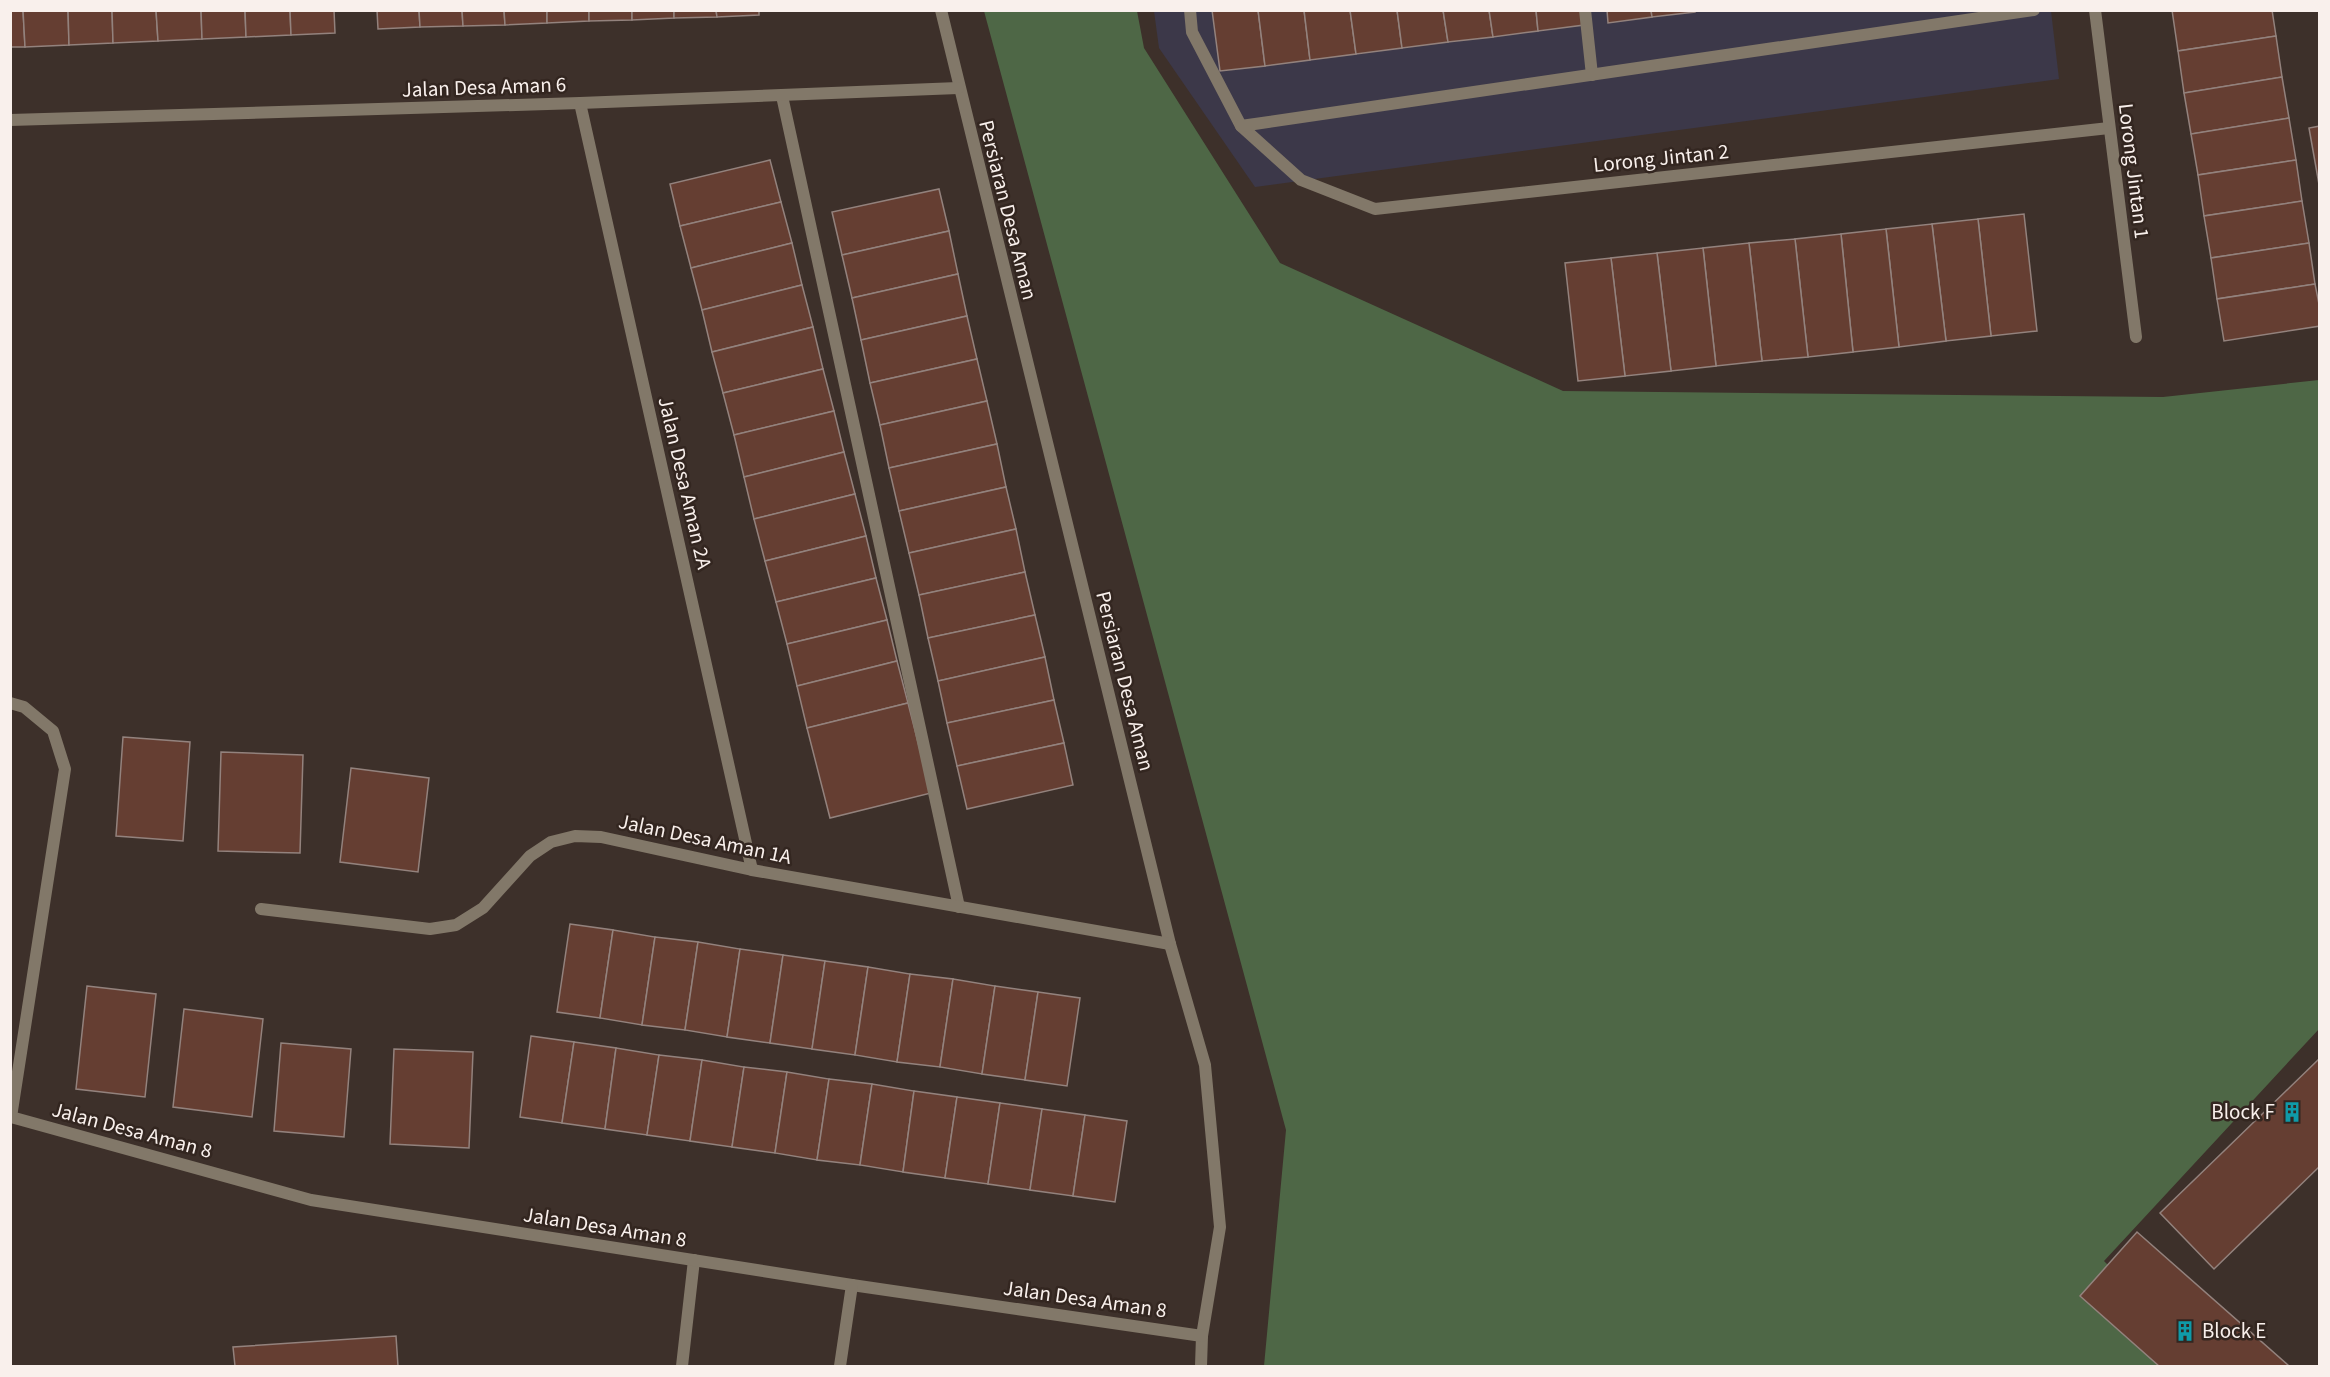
<svg xmlns="http://www.w3.org/2000/svg" width="2330" height="1377" font-family="'Source Sans 3',sans-serif">
<style>
.commercial{fill:#3c3849}
.forest{fill:#4e6746}
.building{fill:#653e32;stroke:#93827d;stroke-width:1.5}
.lines{fill:none;stroke-linecap:round;stroke-linejoin:round}
.service{stroke:#827869;stroke-width:12}
.minor{stroke:#827869;stroke-width:12}
.labels{text-anchor:middle;stroke-width:5;stroke-linejoin:round;paint-order:stroke}
.street-label{font-size:21px;fill:#f9f0ec;stroke:#332620}
.poi-label{font-size:21px;fill:#f9f0ec;stroke:#332620;text-anchor:end}
</style>
<rect width="100%" height="100%" fill="#3d302a"/>
<polygon class="commercial" points="1154,11 2051,11 2059,79 1255,187 1159,48"/>
<polygon class="forest" points="984,11 1137,11 1144,48 1280,263 1563,391 2163,397 2319,380 2319,1029 2104,1261 2207,1366 1264,1366 1286,1130"/>
<g class="building">
<polygon points="10,10 23,10 25,47 10,47"/>
<polygon points="23,10 68,10 69,45 25,47"/>
<polygon points="68,10 112,10 113,43 69,45"/>
<polygon points="112,10 156,10 158,41 113,43"/>
<polygon points="156,10 201,10 202,39 158,41"/>
<polygon points="201,10 245,10 246,37 202,39"/>
<polygon points="245,10 290,10 291,35 246,37"/>
<polygon points="290,10 334,10 335,33 291,35"/>
<polygon points="377,10 419,10 420,27 378,29"/>
<polygon points="419,10 462,10 463,26 420,27"/>
<polygon points="462,10 504,10 505,25 463,26"/>
<polygon points="504,10 547,10 547,23 505,25"/>
<polygon points="547,10 589,10 589,21 547,23"/>
<polygon points="589,10 632,10 632,20 589,21"/>
<polygon points="632,10 674,10 674,18 632,20"/>
<polygon points="674,10 716,10 717,17 674,18"/>
<polygon points="716,10 759,10 759,15 717,17"/>
<polygon points="1212,10 1258,10 1265,66 1220,71"/>
<polygon points="1258,10 1304,10 1310,60 1265,66"/>
<polygon points="1304,10 1350,10 1356,54 1310,60"/>
<polygon points="1350,10 1397,10 1402,48 1356,54"/>
<polygon points="1397,10 1443,10 1448,42 1402,48"/>
<polygon points="1443,10 1489,10 1493,37 1448,42"/>
<polygon points="1489,10 1536,10 1538,31 1493,37"/>
<polygon points="1536,10 1582,10 1584,25 1538,31"/>
<polygon points="1607,10 1651,10 1652,17 1608,23"/>
<polygon points="1651,10 1695,10 1695,12 1652,17"/>
<polygon points="2172,10 2272,10 2276,36 2178,51"/>
<polygon points="2276,36 2282,77 2184,93 2178,51"/>
<polygon points="2282,77 2289,118 2191,134 2184,93"/>
<polygon points="2289,118 2296,160 2198,175 2191,134"/>
<polygon points="2320,126 2320,190 2309,128"/>
<polygon points="770,160 781,202 680,226 670,184"/>
<polygon points="2296,160 2302,201 2204,216 2198,175"/>
<polygon points="939,189 949,231 842,255 832,212"/>
<polygon points="2302,201 2309,243 2211,258 2204,216"/>
<polygon points="781,202 792,243 691,268 680,226"/>
<polygon points="2024,214 2037,331 1991,336 1978,219"/>
<polygon points="1978,219 1991,336 1946,341 1932,224"/>
<polygon points="1932,224 1946,341 1899,347 1886,229"/>
<polygon points="1886,229 1899,347 1853,352 1841,234"/>
<polygon points="949,231 958,274 852,298 842,255"/>
<polygon points="1841,234 1853,352 1808,357 1795,239"/>
<polygon points="1795,239 1808,357 1762,361 1749,243"/>
<polygon points="792,243 802,285 702,310 691,268"/>
<polygon points="1749,243 1762,361 1716,366 1703,248"/>
<polygon points="2309,243 2315,284 2217,299 2211,258"/>
<polygon points="1703,248 1716,366 1671,371 1657,253"/>
<polygon points="1657,253 1671,371 1625,376 1611,258"/>
<polygon points="1611,258 1625,376 1578,381 1565,263"/>
<polygon points="958,274 967,316 861,340 852,298"/>
<polygon points="2315,284 2320,309 2320,326 2224,341 2217,299"/>
<polygon points="802,285 813,327 712,352 702,310"/>
<polygon points="967,316 977,359 870,383 861,340"/>
<polygon points="813,327 823,369 723,393 712,352"/>
<polygon points="977,359 987,401 880,425 870,383"/>
<polygon points="823,369 834,411 734,435 723,393"/>
<polygon points="987,401 997,444 889,468 880,425"/>
<polygon points="834,411 844,452 744,477 734,435"/>
<polygon points="997,444 1006,487 899,511 889,468"/>
<polygon points="844,452 855,494 754,519 744,477"/>
<polygon points="1006,487 1016,529 909,553 899,511"/>
<polygon points="855,494 866,536 765,561 754,519"/>
<polygon points="1016,529 1025,572 919,595 909,553"/>
<polygon points="866,536 876,578 776,602 765,561"/>
<polygon points="1025,572 1035,615 928,638 919,595"/>
<polygon points="876,578 887,620 787,644 776,602"/>
<polygon points="1035,615 1045,657 938,681 928,638"/>
<polygon points="887,620 897,661 797,686 787,644"/>
<polygon points="1045,657 1054,700 947,723 938,681"/>
<polygon points="897,661 908,703 807,728 797,686"/>
<polygon points="1054,700 1064,743 957,766 947,723"/>
<polygon points="908,703 931,793 830,818 807,728"/>
<polygon points="123,737 190,742 183,841 116,836"/>
<polygon points="1064,743 1073,785 967,809 957,766"/>
<polygon points="221,752 303,755 300,853 218,851"/>
<polygon points="351,768 429,778 418,872 340,862"/>
<polygon points="570,924 613,930 600,1018 557,1012"/>
<polygon points="613,930 655,937 642,1025 600,1018"/>
<polygon points="655,937 698,942 685,1030 642,1025"/>
<polygon points="698,942 740,949 727,1037 685,1030"/>
<polygon points="740,949 783,955 770,1043 727,1037"/>
<polygon points="783,955 825,961 812,1049 770,1043"/>
<polygon points="825,961 868,967 855,1055 812,1049"/>
<polygon points="868,967 910,974 897,1062 855,1055"/>
<polygon points="910,974 953,979 940,1067 897,1062"/>
<polygon points="953,979 995,986 982,1074 940,1067"/>
<polygon points="87,986 156,994 145,1097 76,1089"/>
<polygon points="995,986 1038,992 1025,1080 982,1074"/>
<polygon points="1038,992 1080,998 1067,1086 1025,1080"/>
<polygon points="184,1009 263,1019 252,1117 173,1107"/>
<polygon points="531,1036 574,1042 562,1123 520,1117"/>
<polygon points="574,1042 616,1048 605,1129 562,1123"/>
<polygon points="281,1043 351,1049 344,1137 274,1131"/>
<polygon points="616,1048 659,1055 647,1135 605,1129"/>
<polygon points="394,1049 473,1052 469,1148 390,1144"/>
<polygon points="659,1055 702,1060 690,1141 647,1135"/>
<polygon points="2320,1058 2320,1166 2214,1269 2160,1213"/>
<polygon points="702,1060 744,1067 732,1147 690,1141"/>
<polygon points="744,1067 787,1072 775,1153 732,1147"/>
<polygon points="787,1072 829,1079 817,1160 775,1153"/>
<polygon points="829,1079 872,1084 860,1165 817,1160"/>
<polygon points="872,1084 914,1091 903,1172 860,1165"/>
<polygon points="914,1091 957,1097 945,1178 903,1172"/>
<polygon points="957,1097 1000,1103 988,1184 945,1178"/>
<polygon points="1000,1103 1042,1109 1030,1190 988,1184"/>
<polygon points="1042,1109 1085,1115 1073,1196 1030,1190"/>
<polygon points="1085,1115 1127,1121 1115,1202 1073,1196"/>
<polygon points="2137,1232 2289,1366 2159,1366 2080,1296"/>
<polygon points="396,1336 398,1366 235,1366 233,1347"/>
</g>
<g class="lines">
<g class="service">
<polyline points="1585,10 1592,75"/>
<polyline points="782,96 959,907"/>
<polyline points="682,1366 694,1260"/>
</g>
<g class="minor">
<polyline points="941,10 1170,944 1205,1065 1220,1227 1202,1336 1201,1366"/>
<polyline points="1190,10 1192,32 1241,126 1301,180 1375,209 2109,128"/>
<polyline points="2095,10 2136,337"/>
<polyline points="580,103 752,870"/>
<polyline points="10,120 580,103 958,88"/>
<polyline points="1241,126 2034,10"/>
<polyline points="10,703 24,707 53,731 65,769 11,1117 311,1200 852,1285 1202,1336"/>
<polyline points="261,909 430,929 456,925 483,908 530,856 551,842 575,836 601,837 752,870 1170,944"/>
<polyline points="840,1366 852,1285"/>
</g>
</g>
<defs>
<g id="building-bare" transform="scale(1.62)"><path d="M-4-6H4V6H1V3H-1V6H-4ZM-2.5-4.3h1.7v1.8h-1.7ZM.8-4.3h1.7v1.8H.8ZM-2.5-1h1.7V.8h-1.7ZM.8-1h1.7V.8H.8Z" fill="#0f9aa8" stroke="#332620" stroke-width="2.5" paint-order="stroke"/></g>
</defs>
<g fill-rule="evenodd">
<use href="#building-bare" x="2292" y="1112"/>
<use href="#building-bare" x="2185" y="1331"/>
</g>
<g class="labels">
<g class="street-label">
<text transform="translate(484 87) rotate(-2)" y="7">Jalan Desa Aman 6</text>
<text transform="translate(1661 158) rotate(-6)" y="7">Lorong Jintan 2</text>
<text transform="translate(2134 171) rotate(83)" y="7">Lorong Jintan 1</text>
<text transform="translate(1008 210) rotate(76)" y="7">Persiaran Desa Aman</text>
<text transform="translate(685 483) rotate(77)" y="7">Jalan Desa Aman 2A</text>
<text transform="translate(1125 681) rotate(76)" y="7">Persiaran Desa Aman</text>
<text transform="translate(705 839) rotate(12)" y="7">Jalan Desa Aman 1A</text>
<text transform="translate(132 1130) rotate(15)" y="7">Jalan Desa Aman 8</text>
<text transform="translate(605 1227) rotate(9)" y="7">Jalan Desa Aman 8</text>
<text transform="translate(1085 1299) rotate(8)" y="7">Jalan Desa Aman 8</text>
</g>
<g class="poi-label">
<text x="2275" y="1119">Block F</text>
<text x="2202" y="1338" text-anchor="start">Block E</text>
</g>
</g>
<rect width="2330" height="1377" fill="none" stroke="#f9f0ec" stroke-width="24"/>
</svg>
